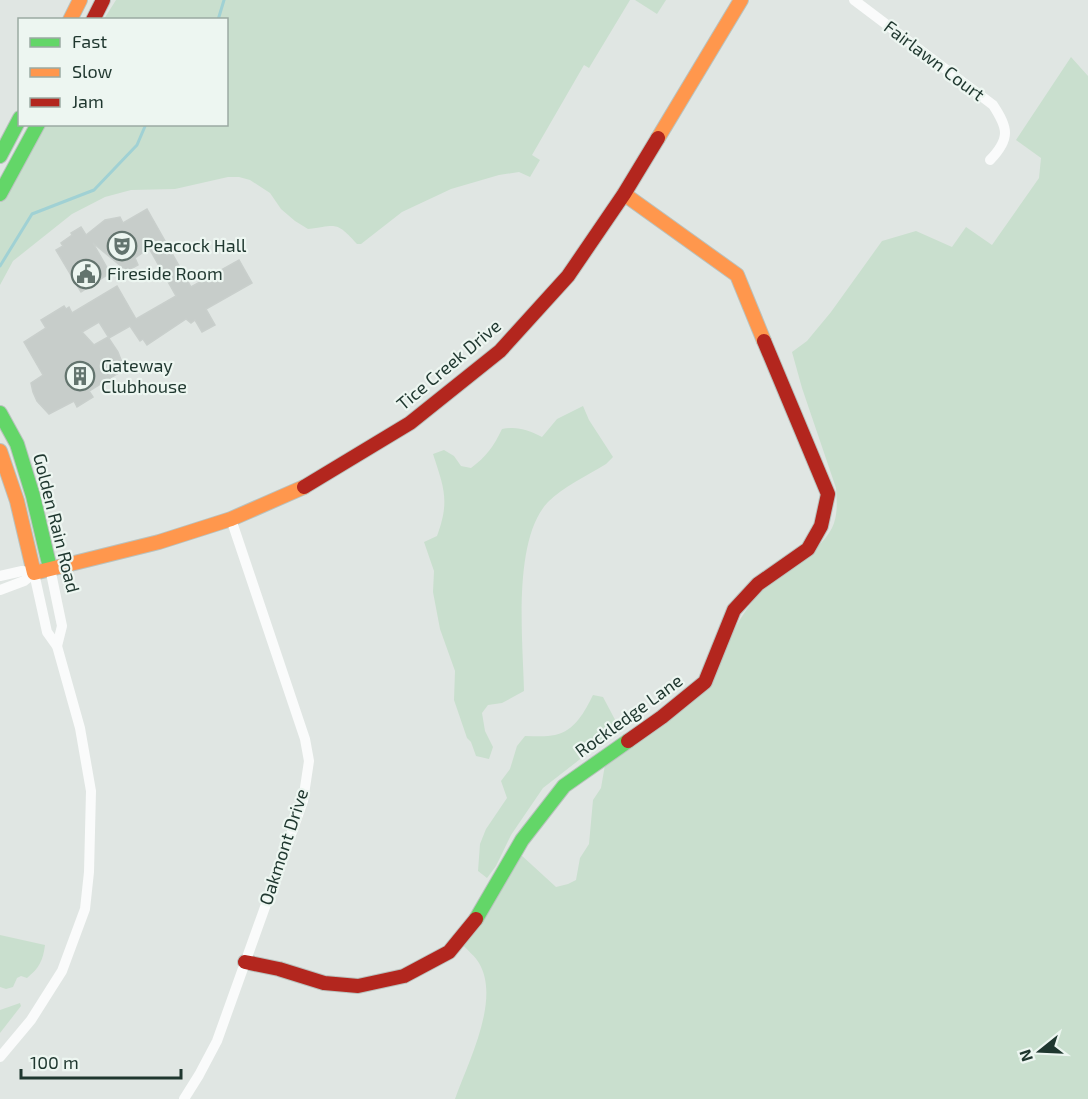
<svg xmlns="http://www.w3.org/2000/svg" width="1088" height="1099" font-family="'Exo 2',sans-serif">
<style>
.green{fill:#c9dfce}
.lines{fill:none;stroke-linecap:round;stroke-linejoin:round}
.stream{stroke:#a0d1d4;stroke-width:3}
.building{fill:#c7cdca;stroke:#c9cfcc;stroke-width:1.5}
.fast-casing{stroke:#b9c2be;stroke-width:16}
.slow-casing{stroke:#b9c2be;stroke-width:16}
.jam-casing{stroke:#b9c2be;stroke-width:16}
.street{stroke:#fafbfb;stroke-width:10}
.fast{stroke:#63d668;stroke-width:14}
.slow{stroke:#ff974d;stroke-width:14}
.jam{stroke:#b3261e;stroke-width:14}
.labels{text-anchor:middle;stroke-width:4.5;stroke-linejoin:round;paint-order:stroke}
.street-label{font-size:18px;fill:#1f372f;stroke:#edf6f1}
.poi-label{font-size:18px;fill:#1f372f;stroke:#edf6f1;text-anchor:start}
</style>
<rect width="100%" height="100%" fill="#e0e6e3"/>
<g class="green">
<path d="M116,0H630L589,68L584,65L532,155L540,160L530,177L519,172L499,175L451,189L402,212L361,244H357C335,220 337,226 308,229L295,221L281,209L270,193L250,180L239,177H228L175,189L131,190L105,197L72,214L13,261L0,285V202L45,125L226,124V20L104,19Z"/>
<polygon points="635,0 666,0 657,14"/>
<path d="M1071,57L1088,76V1099H455C468,1062 501,1000 479,963C475,956 468,951 463,945L482,922L520,854L556,887L568,884L576,880L580,858L589,844L593,800L601,788L606,759L626,752L628,745C651,730 686,713 702,691C709,683 712,672 717,662C729,639 740,616 757,596C779,570 815,559 832,528C838,516 837,501 836,488L802,388L792,352L807,341L831,312L882,241L916,231L952,247L966,227L992,245L1039,178L1041,158L1016,140Z"/>
<path d="M583,406L589,420L613,457L606,464C588,475 563,487 548,502C512,540 523,641 524,691L502,703L488,705L482,713L485,731L493,747L489,759L476,756L471,742L467,738L454,700L455,671L440,629L433,592L434,571L424,542L437,536C450,501 444,488 433,454L444,450L454,456L461,466L471,468C486,457 494,446 502,429C518,426 528,430 542,437L557,419Z"/>
<path d="M593,695L603,697L621,731L588,753L543,788L511,835L496,866L487,878L478,871L480,844L486,829L507,798L501,781L510,769L517,746L525,736C535,736 546,737 555,735C575,731 585,711 593,695Z"/>
<path d="M0,935L45,945C43,961 39,968 27,978L21,976L17,978L13,987L6,989L0,987Z"/>
<polygon points="20,1003 21,1006 0,1033 0,1010"/>
</g>
<g class="lines">
<g class="stream">
<polyline points="218,20 224,0"/>
<polyline points="0,266 32,214 94,190 137,145 146,124"/>
</g>
</g>
<polygon class="building" points="147,209 191,287 239,260 252,283 206,309 215,325 202,332 195,320 191,323 186,319 147,345 143,339 140,341 130,326 109,338 99,322 82,332 94,345 108,337 118,352 124,368 116,372 117,374 89,391 93,397 77,407 74,401 49,414 37,401 33,392 31,383 43,375 24,342 46,328 41,320 64,306 66,309 69,307 72,313 117,286 136,319 176,296 149,248 135,258 138,265 127,271 93,243 110,273 81,292 56,250 63,246 61,243 72,235 71,233 81,227 86,235 105,220 120,217 123,223"/>
<g class="lines">
<g class="fast-casing">
<g id="fast">
<polyline points="0,156 20,118"/>
<polyline points="0,194 38,124"/>
<polyline points="0,413 17,444 33,496 50,568"/>
<polyline points="476,919 522,840 564,786 628,741"/>
</g>
</g>
<g class="slow-casing">
<g id="slow">
<polyline points="70,20 80,0"/>
<polyline points="658,138 741,0"/>
<polyline points="624,194 737,275 764,341"/>
<polyline points="0,451 17,501 34,573 159,542 231,519 304,487"/>
</g>
</g>
<g class="jam-casing">
<g id="jam">
<polyline points="93,20 103,0"/>
<polyline points="304,487 410,423 500,351 568,276 624,194 658,138"/>
<polyline points="628,741 662,717 705,682 734,610 758,584 808,549 821,526 828,494 764,341"/>
<polyline points="245,962 279,969 324,983 358,986 404,976 449,952 476,919"/>
</g>
</g>
<g class="street">
<path d="M854,0L993,105C1008,128 1011,138 990,160"/>
<polyline points="50,568 62,626 57,646"/>
<polyline points="0,576 22,571 34,573"/>
<polyline points="0,590 24,581 34,573"/>
<polyline points="0,1057 31,1020 62,971 85,909 89,872 91,791 80,728 57,646 47,632 34,573"/>
<polyline points="184,1099 199,1075 217,1041 303,801 309,761 305,739 231,519"/>
</g>
<use href="#fast" class="fast"/>
<use href="#slow" class="slow"/>
<use href="#jam" class="jam"/>
</g>
<defs>
<g id="theatre-ring" transform="scale(1.5)"><circle r="9.5" fill="#edf6f1" stroke="#63746e" stroke-width="1.5"/><path d="M-5-5.5Q0-4 5-5.5V0Q5 5 0 6Q-5 5-5 0ZM-3.3-2.5H-1v1.5H-3.3ZM1-2.5H3.3v1.5H1ZM-2.8 1Q0 5.5 2.8 1Z" fill="#63746e"/></g>
<g id="civic-ring" transform="scale(1.5)"><circle r="9.5" fill="#edf6f1" stroke="#63746e" stroke-width="1.5"/><path d="M-.6-6.5H3V-4.5H.6V-3L4-1V1h2V6H-6V1h2V-1L-.6-3ZM-1.2 2.5V6h2.4V2.5Z" fill="#63746e"/></g>
<g id="building-ring" transform="scale(1.5)"><circle r="9.5" fill="#edf6f1" stroke="#63746e" stroke-width="1.5"/><path d="M-4-6H4V6H1V3H-1V6H-4ZM-2.5-4.3h1.7v1.8h-1.7ZM.8-4.3h1.7v1.8H.8ZM-2.5-1h1.7V.8h-1.7ZM.8-1h1.7V.8H.8Z" fill="#63746e"/></g>
</defs>
<g fill-rule="evenodd">
<use href="#theatre-ring" x="122" y="246"/>
<use href="#civic-ring" x="86" y="274"/>
<use href="#building-ring" x="80" y="376"/>
</g>
<g class="labels">
<g class="street-label">
<text transform="translate(934 61) rotate(37)" y="6">Fairlawn Court</text>
<text transform="translate(449 365) rotate(-40)" y="6">Tice Creek Drive</text>
<text transform="translate(56 523) rotate(76)" y="6">Golden Rain Road</text>
<text transform="translate(629 716) rotate(-36)" y="6">Rockledge Lane</text>
<text transform="translate(284 847) rotate(-72)" y="6">Oakmont Drive</text>
</g>
<g class="poi-label">
<text x="143" y="252">Peacock Hall</text>
<text x="107" y="280">Fireside Room</text>
<text x="101" y="372">Gateway<tspan x="101" dy="21">Clubhouse</tspan></text>
</g>
</g>
<rect x="18" y="18" width="210" height="108" fill="#edf6f1" stroke="#9baaa3" stroke-width="1.5"/>
<rect x="30" y="38" width="30" height="9" fill="#63d668" stroke="#9baaa3" stroke-width="1.5"/>
<text x="72" y="48" font-size="18" fill="#1f372f">Fast</text>
<rect x="30" y="68" width="30" height="9" fill="#ff974d" stroke="#9baaa3" stroke-width="1.5"/>
<text x="72" y="78" font-size="18" fill="#1f372f">Slow</text>
<rect x="30" y="98" width="30" height="9" fill="#b3261e" stroke="#9baaa3" stroke-width="1.5"/>
<text x="72" y="108" font-size="18" fill="#1f372f">Jam</text>
<g transform="translate(1040 1051) rotate(252)" stroke="#edf6f1" stroke-width="4.5" paint-order="stroke">
<path d="M0-4.5L10 22L0 15L-10 22Z" fill="#1f372f"/>
<text y="-9" font-size="16" font-weight="bold" text-anchor="middle" fill="#1f372f">N</text>
</g>
<path d="M21 1069v9h160v-9" fill="none" stroke="#1f372f" stroke-width="3"/>
<text x="30" y="1069" font-size="18" fill="#1f372f" stroke="#edf6f1" stroke-width="4.5" paint-order="stroke">100 m</text>
</svg>
